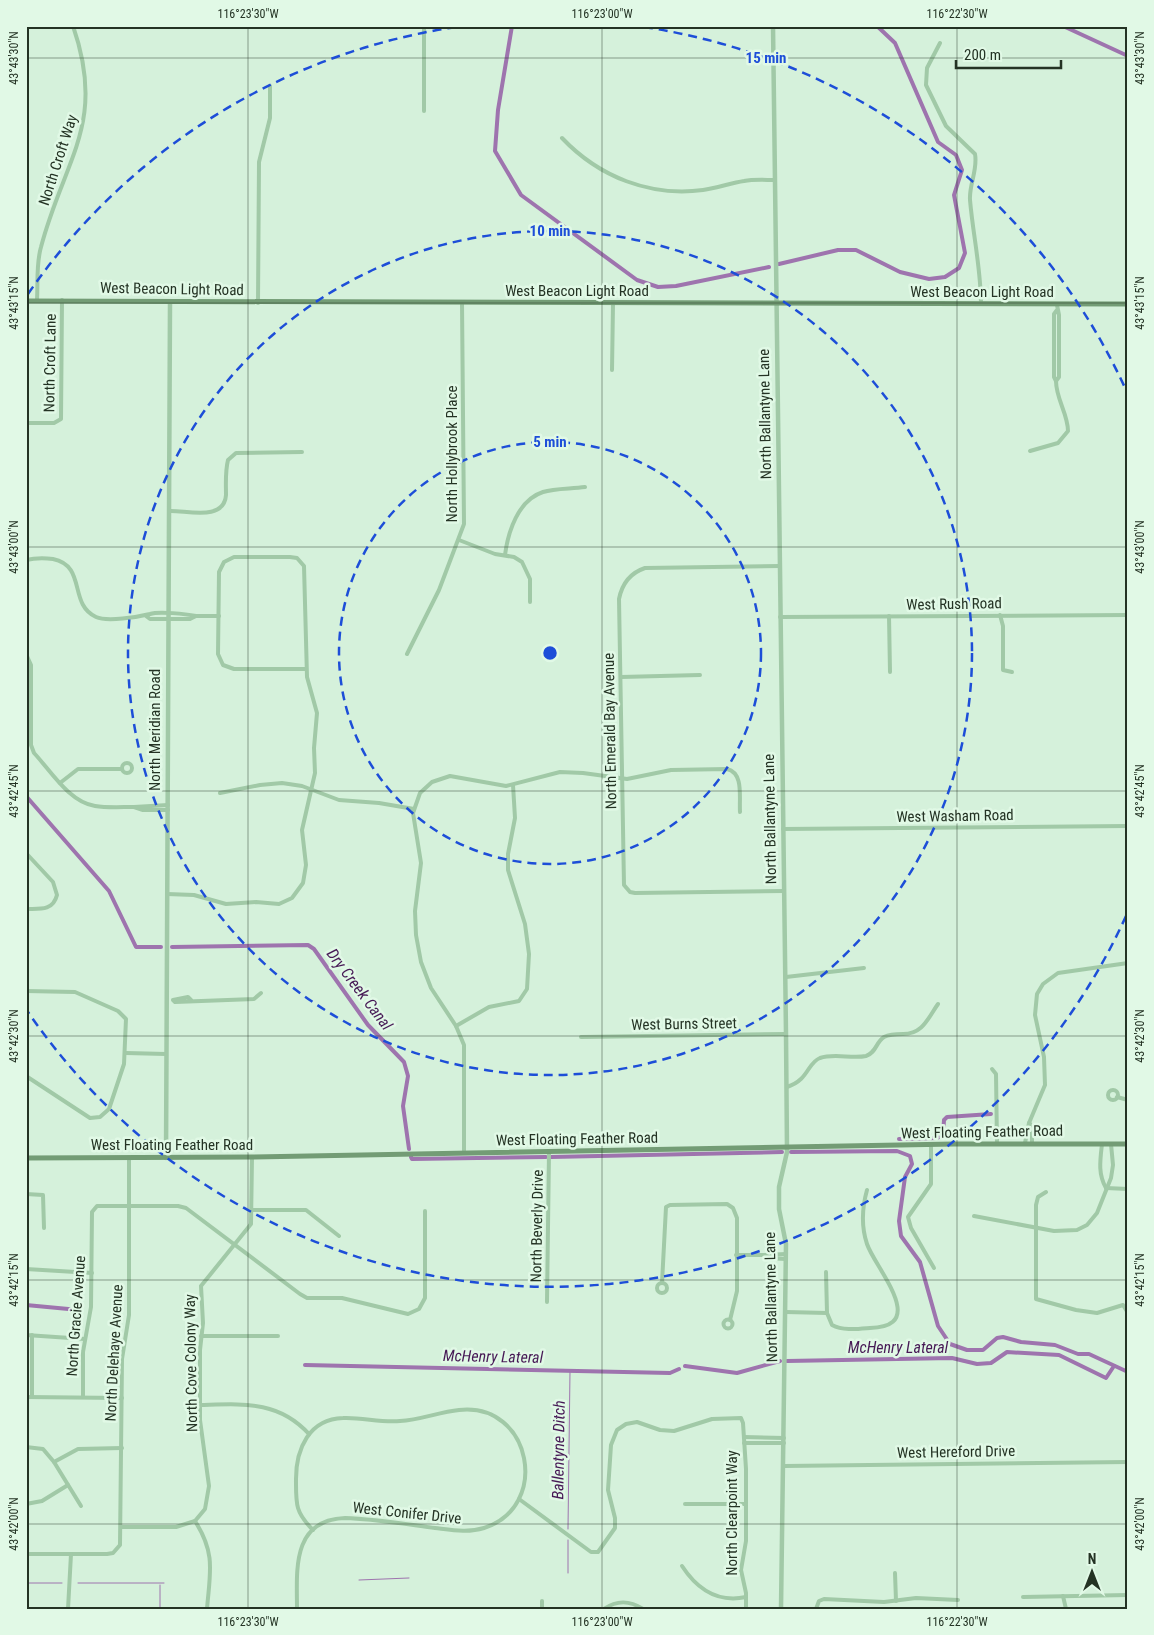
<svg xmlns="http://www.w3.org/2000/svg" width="1154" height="1635" font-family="'Roboto Condensed',sans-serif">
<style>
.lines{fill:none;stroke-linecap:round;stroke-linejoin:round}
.stream{stroke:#9e74ae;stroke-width:1}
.canal{stroke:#9e74ae;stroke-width:4}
.minor{stroke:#a1c9a7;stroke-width:4}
.tertiary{stroke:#a1c9a7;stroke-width:4.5}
.secondary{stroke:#739c75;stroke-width:5}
.ticks{fill:none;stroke:#243324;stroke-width:1;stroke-opacity:0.45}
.ring{fill:none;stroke:#1d4ed8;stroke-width:2.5;stroke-dasharray:9 6}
.labels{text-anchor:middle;stroke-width:5;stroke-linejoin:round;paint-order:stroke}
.street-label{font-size:15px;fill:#243324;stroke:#e1f9e6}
.water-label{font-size:16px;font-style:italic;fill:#461955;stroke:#e1f9e6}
.centre{fill:#1d4ed8;stroke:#e1f9e6;stroke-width:2.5}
.ring-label{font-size:15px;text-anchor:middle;font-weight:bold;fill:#1d4ed8;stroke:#e1f9e6;stroke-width:5;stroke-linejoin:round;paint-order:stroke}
.neatline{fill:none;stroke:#243324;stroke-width:2}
.ticks-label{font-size:12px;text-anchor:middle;fill:#243324}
</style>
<rect width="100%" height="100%" fill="#d5f1db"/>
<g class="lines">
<g class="stream">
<polyline points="568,1529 570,1371"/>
<polyline points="568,1573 568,1540"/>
<polyline points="359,1580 409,1578"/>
<polyline points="26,1583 62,1583"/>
<polyline points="78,1583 164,1583"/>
<polyline points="160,1585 160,1609"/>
</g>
<g class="canal">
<polyline points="512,26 498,110 495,151 521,195 637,280 658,287 676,286 769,267"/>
<polyline points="1063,26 1128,56"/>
<polyline points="779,264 838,250 856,250 900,272 929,279 945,277 959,268 965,253 954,195 962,170 956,155 938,142 895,43 877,26"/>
<polyline points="26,796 109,891 136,947 161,947"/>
<polyline points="172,947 308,945 314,949 368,1025 404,1062 408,1076 403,1106 409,1149"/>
<polyline points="899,1139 937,1138 943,1135 944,1120 947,1117 991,1114"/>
<polyline points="791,1152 897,1151 910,1156 912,1164 905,1177 899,1221 901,1236 920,1262 938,1326 950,1344 967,1350 983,1350 997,1338 1003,1337 1021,1342 1055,1345 1078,1354 1089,1354 1128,1372"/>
<polyline points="411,1157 412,1159 546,1157"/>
<polyline points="551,1157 782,1152"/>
<polyline points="26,1305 79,1310"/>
<polyline points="787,1361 952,1358 977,1364 991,1363 1007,1352 1059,1355 1106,1378 1114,1366"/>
<polyline points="305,1365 670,1373 679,1369"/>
<polyline points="685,1366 737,1373 780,1361"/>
</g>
<g class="minor">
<path d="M940,43L927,68L926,85L946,126L975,154C978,170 969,184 970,200C973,235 981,269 981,304"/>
<polyline points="424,111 424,26"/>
<path d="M562,138C599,177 650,197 703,190C717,188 731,183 744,181C754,179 765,180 775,180"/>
<path d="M37,300C38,283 36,264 41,247C64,159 107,124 73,26"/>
<polyline points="258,303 259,162 270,118 270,86"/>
<polyline points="1057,310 1054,314 1054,377 1056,381 1059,377 1059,315 1057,305"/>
<polyline points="612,370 613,304"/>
<polyline points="26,423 54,423 61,419 62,300"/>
<path d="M1030,451L1058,443L1068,431C1068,414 1056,399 1056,381"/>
<path d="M169,511C186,510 224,522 226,495C226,484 225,472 228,460L236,453L302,452"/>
<polyline points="459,540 495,554 514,557 522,562 530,579 530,602"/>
<path d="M505,555C508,532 518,500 543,492C555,488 571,489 585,487"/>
<path d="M26,560C35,558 44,558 53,559C87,566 68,604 96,617C107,622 138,617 150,614C159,611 186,614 196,616L190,619H150L146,616"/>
<path d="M780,566L645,568C630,573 622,584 619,599L624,885L630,892L635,893L784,891"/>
<polyline points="1000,615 1003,626 1003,670 1012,672"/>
<polyline points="196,616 219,616"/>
<polyline points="889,616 890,672"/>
<polyline points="780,617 1128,615"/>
<path d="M26,654L31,665V745L34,753C51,771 69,802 95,806C107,808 121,807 134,807"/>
<polyline points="407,654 439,590 464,524 462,303"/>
<polyline points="621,677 700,675"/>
<circle cx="127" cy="768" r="5"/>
<polyline points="60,783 78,769 122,769"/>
<polyline points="220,793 260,785 282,783 302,786 339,800 379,803 414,809"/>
<polyline points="168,810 143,810 134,807 168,805"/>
<polyline points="783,829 1128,826"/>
<path d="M26,853L53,882L57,895C53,911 40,909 26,909"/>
<polyline points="167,894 194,895 226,904 256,902 279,904 292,898 303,883 306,865 302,830 315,773 314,748 317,713 307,677 304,566 297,558 290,557 234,557 224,562 219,572 218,654 223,665 234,669 306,669"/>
<polyline points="786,977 864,968"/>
<polyline points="26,991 75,992 118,1011 126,1019 124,1064 109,1109 100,1117 90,1118 26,1076"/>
<polyline points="191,1000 188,997 173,1000 175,1002 254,999 261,993"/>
<polyline points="456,1026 489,1007 519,1001 527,989 529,954 525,924 508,870 508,854 515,818 513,785"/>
<polyline points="581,1037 786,1034"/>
<polyline points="126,1053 166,1054"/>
<polyline points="992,1069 996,1074 997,1144"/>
<path d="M787,1087C809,1080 807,1063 820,1058C834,1053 852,1059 866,1056C876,1053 876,1042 884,1037C890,1034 897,1034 903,1034C923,1034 928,1018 938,1004"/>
<circle cx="1113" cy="1095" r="5"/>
<polyline points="1117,1097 1128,1100"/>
<polyline points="1029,1123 1045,1085 1044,1057 1035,1015 1037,994 1043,984 1058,973 1128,963"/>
<polyline points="1025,1143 1029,1123 1032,1126 1032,1143"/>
<polyline points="931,1144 931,1184 908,1217 911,1228 934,1268"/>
<path d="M1102,1144C1100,1161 1098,1174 1106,1188"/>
<path d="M464,1153V1045L456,1026L431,988L421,962L416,935L415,911L421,863L413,813L420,793L432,782L450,776L506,786L560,772L583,773L627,779L671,770L727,769C744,773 739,797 740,812"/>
<polyline points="1106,1188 1128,1189"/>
<polyline points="1046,1192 1038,1197 1036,1205 1036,1299 1076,1310 1097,1313 1123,1305 1128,1313"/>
<polyline points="26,1194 43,1195 44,1228"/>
<polyline points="252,1210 306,1210 339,1236"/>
<polyline points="974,1216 1054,1231 1077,1230 1087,1225 1097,1213 1111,1178 1113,1165 1111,1144"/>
<polyline points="736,1255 764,1255"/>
<polyline points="786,1259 767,1258 764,1255 786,1254"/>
<polyline points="26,1269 92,1273"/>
<path d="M826,1272L827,1313L832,1325C843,1331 858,1329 870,1328C930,1327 875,1268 867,1244C861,1226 862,1208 867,1190"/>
<polyline points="662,1283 666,1207 670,1205 727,1204 733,1208 737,1218 737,1291 730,1320"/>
<circle cx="662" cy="1288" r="5"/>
<polyline points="547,1302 549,1152"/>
<polyline points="786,1312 827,1313"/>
<circle cx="728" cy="1324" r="4.5"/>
<polyline points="26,1335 85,1339"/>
<polyline points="201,1336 278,1336"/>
<polyline points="26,1397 122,1398"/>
<polyline points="32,1397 32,1335"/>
<polyline points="83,1397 83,1352 91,1307 92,1212 97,1206 178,1206 186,1208 300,1294 307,1298 342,1298 408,1314 419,1309 425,1298 425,1211"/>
<path d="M200,1405C242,1404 278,1400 309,1434"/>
<polyline points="744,1437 784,1438"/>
<polyline points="744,1443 784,1443"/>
<polyline points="26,1447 43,1449 54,1462 78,1449 122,1448"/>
<polyline points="54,1462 81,1506"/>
<polyline points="784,1466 1128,1462"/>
<polyline points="519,1499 591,1552 598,1552 615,1528 615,1518 608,1490 611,1445 617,1430 626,1424 637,1422 660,1430 674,1431 712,1419 741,1418 743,1423 746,1469 746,1541 741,1570 746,1593 746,1609"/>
<polyline points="26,1504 42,1501 68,1485"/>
<polyline points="685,1504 746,1504"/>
<polyline points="121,1527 176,1527 195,1521"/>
<polyline points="26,1554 107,1554 113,1553 120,1545 122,1359 129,1315 129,1158"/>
<path d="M682,1566C697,1589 718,1603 746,1597"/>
<polyline points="895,1573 896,1601"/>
<polyline points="1063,1596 1066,1609"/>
<polyline points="1023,1597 1128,1595"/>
<polyline points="68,1609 71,1554"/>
<path d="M207,1609C210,1572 216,1554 195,1521L205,1509L209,1486L200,1420V1350L203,1323L201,1286L251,1224L252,1157"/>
<path d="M297,1609C297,1571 291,1520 345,1518C375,1519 405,1524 435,1528C452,1530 468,1533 484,1528C551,1507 532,1402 459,1410C439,1412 420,1420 400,1421C381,1423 362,1417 343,1418C309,1419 296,1449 296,1479C296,1504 295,1512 313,1530"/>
<polyline points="542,1609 542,1601"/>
<path d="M604,1609C617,1600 629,1600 643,1609"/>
<polyline points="816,1609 819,1601 824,1599 884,1602 916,1598 958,1600"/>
</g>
<g class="tertiary">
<polyline points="773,26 786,1034 787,1152 779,1187 779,1209 786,1244 781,1609"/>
<polyline points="166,1158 170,303"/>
</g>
<g class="secondary">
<polyline points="26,301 1128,304"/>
<polyline points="26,1158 252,1157 954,1144 1128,1144"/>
</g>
</g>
<path class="ticks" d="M248,26V1609M602,26V1609M957,26V1609M26,58H1128M26,303H1128M26,547H1128M26,791H1128M26,1036H1128M26,1280H1128M26,1524H1128"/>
<g class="ring">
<circle cx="550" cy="653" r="211"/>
<circle cx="550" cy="653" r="422"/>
<path d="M1126 916A633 633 0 0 1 28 1012M28 294A633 633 0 0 1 456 27M644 27A633 633 0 0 1 1126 390"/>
</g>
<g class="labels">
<g class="street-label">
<text transform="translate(58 160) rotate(-72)" y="5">North Croft Way</text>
<text transform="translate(172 289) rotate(1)" y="5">West Beacon Light Road</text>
<text x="577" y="296">West Beacon Light Road</text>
<text x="982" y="297">West Beacon Light Road</text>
<text transform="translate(50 363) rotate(-89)" y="5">North Croft Lane</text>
<text transform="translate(765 414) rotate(-91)" y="5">North Ballantyne Lane</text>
<text transform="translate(452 454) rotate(-90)" y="5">North Hollybrook Place</text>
<text transform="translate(954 604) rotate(-1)" y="5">West Rush Road</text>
<text transform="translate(155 730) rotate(-90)" y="5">North Meridian Road</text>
<text transform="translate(610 731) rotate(-91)" y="5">North Emerald Bay Avenue</text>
<text transform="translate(955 816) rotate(-1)" y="5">West Washam Road</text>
<text transform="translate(770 819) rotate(-91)" y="5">North Ballantyne Lane</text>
<text transform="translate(684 1024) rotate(-1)" y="5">West Burns Street</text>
<text transform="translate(982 1132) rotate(-1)" y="5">West Floating Feather Road</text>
<text transform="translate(577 1139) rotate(-1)" y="5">West Floating Feather Road</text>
<text x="172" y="1150">West Floating Feather Road</text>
<text transform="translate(537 1226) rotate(-89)" y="5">North Beverly Drive</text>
<text transform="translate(771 1297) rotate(-91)" y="5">North Ballantyne Lane</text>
<text transform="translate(76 1316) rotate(-86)" y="5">North Gracie Avenue</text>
<text transform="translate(114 1353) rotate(-87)" y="5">North Delehaye Avenue</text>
<text transform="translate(191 1363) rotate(-91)" y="5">North Cove Colony Way</text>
<text transform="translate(956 1452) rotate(-1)" y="5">West Hereford Drive</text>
<text transform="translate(407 1513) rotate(6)" y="5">West Conifer Drive</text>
<text transform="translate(732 1513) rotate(-90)" y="5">North Clearpoint Way</text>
</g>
<g class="water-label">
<text transform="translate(360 989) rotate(53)" y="6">Dry Creek Canal</text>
<text x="898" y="1353">McHenry Lateral</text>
<text transform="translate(493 1356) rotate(1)" y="6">McHenry Lateral</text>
<text transform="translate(558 1450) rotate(-89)" y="6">Ballentyne Ditch</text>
</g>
</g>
<circle cx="550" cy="653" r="8" class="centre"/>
<g class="ring-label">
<text x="766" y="63">15 min</text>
<text x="550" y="236">10 min</text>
<text x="550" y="447">5 min</text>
</g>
<rect width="1154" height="1635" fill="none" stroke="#e1f9e6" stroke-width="55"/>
<g transform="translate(1092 1572)" stroke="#e1f9e6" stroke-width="4" paint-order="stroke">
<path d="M0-4L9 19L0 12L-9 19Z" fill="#243324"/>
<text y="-8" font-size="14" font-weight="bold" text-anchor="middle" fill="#243324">N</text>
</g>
<path d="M956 60v8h105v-8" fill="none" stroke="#243324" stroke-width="2.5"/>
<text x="964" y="60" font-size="15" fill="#243324" stroke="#e1f9e6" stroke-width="4" paint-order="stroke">200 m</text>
<rect x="28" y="28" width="1098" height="1580" class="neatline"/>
<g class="ticks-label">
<text x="248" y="18">116°23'30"W</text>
<text x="602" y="18">116°23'00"W</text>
<text x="957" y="18">116°22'30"W</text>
<text transform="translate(14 58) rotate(-90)" y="4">43°43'30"N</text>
<text transform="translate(1140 58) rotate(-90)" y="4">43°43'30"N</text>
<text transform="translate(14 303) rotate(-90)" y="4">43°43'15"N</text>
<text transform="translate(1140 303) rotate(-90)" y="4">43°43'15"N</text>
<text transform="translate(14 547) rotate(-90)" y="4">43°43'00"N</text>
<text transform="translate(1140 547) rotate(-90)" y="4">43°43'00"N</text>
<text transform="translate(14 791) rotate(-90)" y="4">43°42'45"N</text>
<text transform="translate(1140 791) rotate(-90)" y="4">43°42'45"N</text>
<text transform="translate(14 1036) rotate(-90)" y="4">43°42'30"N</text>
<text transform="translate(1140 1036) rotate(-90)" y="4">43°42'30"N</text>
<text transform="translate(14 1280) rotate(-90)" y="4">43°42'15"N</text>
<text transform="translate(1140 1280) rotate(-90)" y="4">43°42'15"N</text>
<text transform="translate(14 1524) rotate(-90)" y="4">43°42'00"N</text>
<text transform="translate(1140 1524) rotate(-90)" y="4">43°42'00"N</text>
<text x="248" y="1626">116°23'30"W</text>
<text x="602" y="1626">116°23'00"W</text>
<text x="957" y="1626">116°22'30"W</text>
</g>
</svg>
